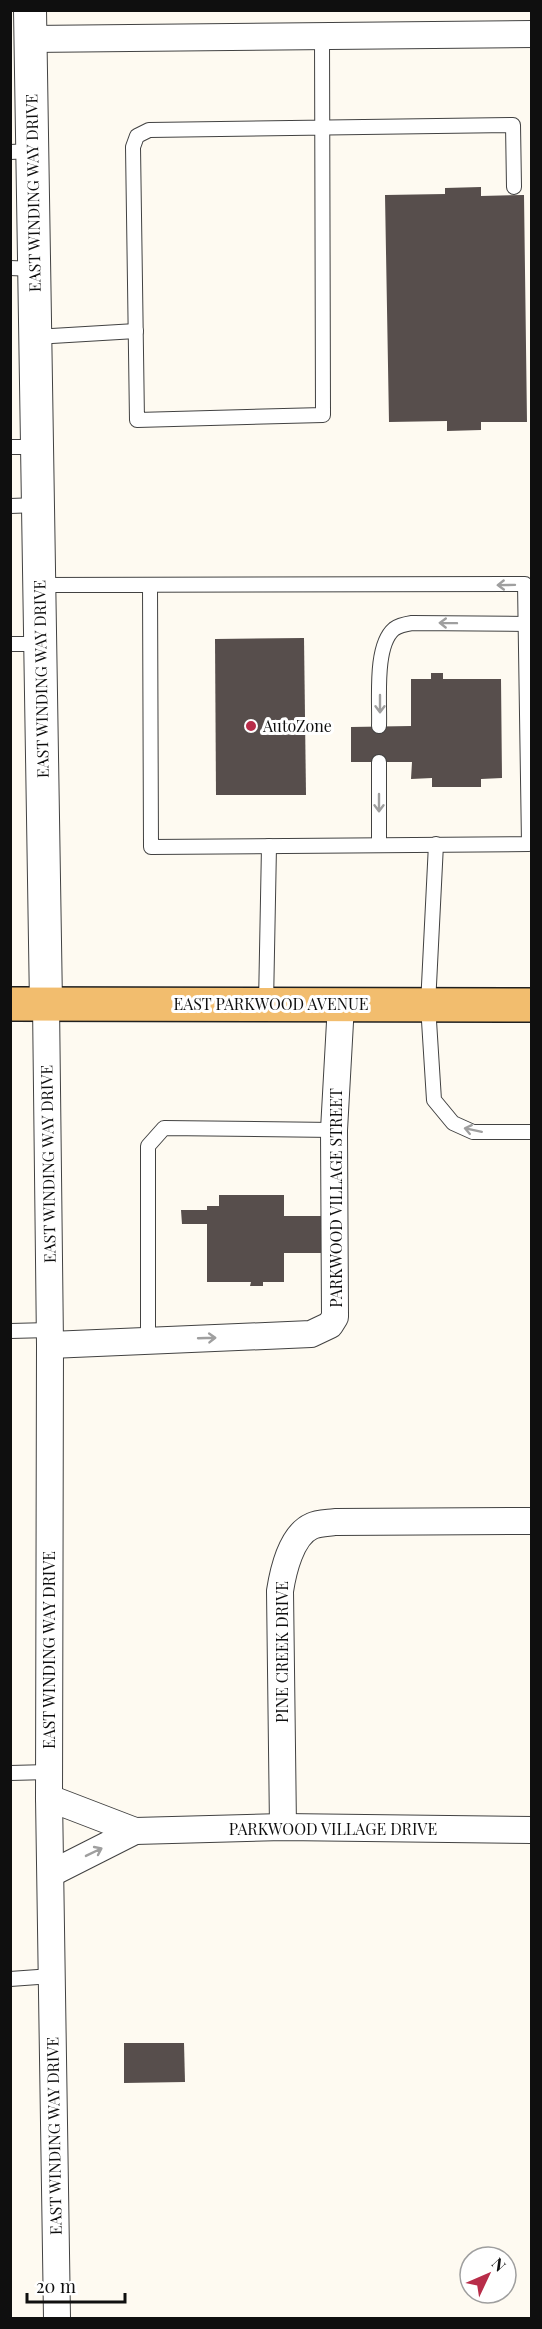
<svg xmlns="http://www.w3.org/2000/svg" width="542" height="2329" font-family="'Playfair Display',serif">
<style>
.building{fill:#574e4c}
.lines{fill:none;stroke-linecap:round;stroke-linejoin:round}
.service-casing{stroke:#424242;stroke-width:16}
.minor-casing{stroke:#424242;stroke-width:28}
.tertiary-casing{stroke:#424242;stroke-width:34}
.primary-casing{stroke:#202020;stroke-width:36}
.service{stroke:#fff;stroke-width:14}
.minor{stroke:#fff;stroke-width:26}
.tertiary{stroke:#fff;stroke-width:32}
.primary{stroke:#f2bd6e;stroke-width:33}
.oneway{stroke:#9f9f9f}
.poi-dot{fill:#b82d49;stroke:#fff;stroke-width:2}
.labels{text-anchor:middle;stroke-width:6;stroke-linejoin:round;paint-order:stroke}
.street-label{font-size:16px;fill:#0f0f0f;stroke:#fff}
.poi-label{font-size:16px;fill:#0f0f0f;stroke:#fff;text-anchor:start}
</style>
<rect width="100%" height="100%" fill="#fefaf1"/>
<g class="building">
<polygon points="481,187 481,196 524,195 527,422 481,422 481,430 447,431 447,421 389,422 385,195 445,194 445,188"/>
<polygon points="304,638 306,795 216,795 215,639"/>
<polygon points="431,673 443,673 443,679 501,679 502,778 481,779 481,787 432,787 432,778 411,779 412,762 351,762 351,727 411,726 411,679 431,679"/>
<polygon points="219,1195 284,1195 284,1216 328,1216 328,1253 284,1253 284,1282 263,1282 263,1286 250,1286 251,1282 207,1282 207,1224 182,1224 181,1210 207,1210 207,1206 219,1206"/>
<polygon points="124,2043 184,2043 185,2082 124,2083"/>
</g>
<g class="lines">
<g class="service-casing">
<g id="service">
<polyline points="322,36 323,415 137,420 133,147 137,136 149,130 513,125 514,187"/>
<polyline points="10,152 32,151"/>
<polyline points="10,268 34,269"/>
<polyline points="35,337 136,331"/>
<polyline points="10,447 37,447"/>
<polyline points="10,506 38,505"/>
<polyline points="39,585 525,584 529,844 151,847 150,586"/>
<polyline points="10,644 40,644"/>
<path d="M379,726C380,701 374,646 394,629C398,626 406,624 412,623L528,624"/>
<polyline points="436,844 428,1005 434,1100 453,1123 473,1132 532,1132"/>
<polyline points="379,845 379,762"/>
<polyline points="266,1004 269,846"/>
<polyline points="10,1331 50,1330"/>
<polyline points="148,1340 148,1146 164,1128 334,1130"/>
<polyline points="10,1773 49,1772"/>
<polyline points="10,1979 52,1976"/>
</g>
</g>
<g class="minor-casing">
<g id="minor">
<polyline points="30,39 532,34"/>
<polyline points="46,1004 50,1345 49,1798 57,2318"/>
<polyline points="50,1345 311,1334 330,1325 335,1317 334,1130 341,1004"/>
<polyline points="49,1798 135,1831 283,1827 532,1830"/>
<path d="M283,1827L280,1591C283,1572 291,1535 312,1526C318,1523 329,1523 335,1522L532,1521"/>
<polyline points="52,1873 135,1831"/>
</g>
</g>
<g class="tertiary-casing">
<polyline id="tertiary" points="30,10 46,1004"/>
</g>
<g class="primary-casing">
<polyline id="primary" points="10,1004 532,1005"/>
</g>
<use href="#service" class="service"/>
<use href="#minor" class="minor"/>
<use href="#tertiary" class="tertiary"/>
<use href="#primary" class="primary"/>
</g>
<defs><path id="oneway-shaft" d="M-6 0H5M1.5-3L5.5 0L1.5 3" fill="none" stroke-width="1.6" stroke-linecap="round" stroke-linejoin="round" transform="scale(1.5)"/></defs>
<g class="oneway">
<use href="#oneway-shaft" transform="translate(506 585) rotate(179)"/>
<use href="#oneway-shaft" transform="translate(448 623) rotate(-179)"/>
<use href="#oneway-shaft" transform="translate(380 704) rotate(90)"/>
<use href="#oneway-shaft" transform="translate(379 803) rotate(90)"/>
<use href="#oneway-shaft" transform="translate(473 1130) rotate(-168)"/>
<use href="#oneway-shaft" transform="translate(207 1338) rotate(-2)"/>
<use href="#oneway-shaft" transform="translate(94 1852) rotate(-26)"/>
</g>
<circle class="poi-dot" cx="251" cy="726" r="6"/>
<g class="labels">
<g class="street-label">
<text transform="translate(33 193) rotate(-91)" y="6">EAST WINDING WAY DRIVE</text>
<text transform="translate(41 679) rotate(-91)" y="6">EAST WINDING WAY DRIVE</text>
<text x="271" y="1010">EAST PARKWOOD AVENUE</text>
<text transform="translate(48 1164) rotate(-91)" y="6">EAST WINDING WAY DRIVE</text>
<text transform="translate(336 1198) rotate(-90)" y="6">PARKWOOD VILLAGE STREET</text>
<text transform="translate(49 1650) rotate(-90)" y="6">EAST WINDING WAY DRIVE</text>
<text transform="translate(282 1652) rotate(-90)" y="6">PINE CREEK DRIVE</text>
<text x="333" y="1835">PARKWOOD VILLAGE DRIVE</text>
<text transform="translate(54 2136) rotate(-91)" y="6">EAST WINDING WAY DRIVE</text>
</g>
<g class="poi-label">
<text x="263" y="732">AutoZone</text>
</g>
</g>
<rect width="542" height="2329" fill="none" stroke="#0f0f0f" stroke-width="24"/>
<g transform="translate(488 2275) rotate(46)"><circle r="28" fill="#ffffff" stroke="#9f9f9f" stroke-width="1.5"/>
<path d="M0-4.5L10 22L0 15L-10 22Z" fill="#b82d49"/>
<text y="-9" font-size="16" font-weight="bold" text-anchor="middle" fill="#0f0f0f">N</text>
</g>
<path d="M27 2293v9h98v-9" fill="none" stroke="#0f0f0f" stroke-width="3"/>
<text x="36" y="2293" font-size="18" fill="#0f0f0f" stroke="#ffffff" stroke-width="4.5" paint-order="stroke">20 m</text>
</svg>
